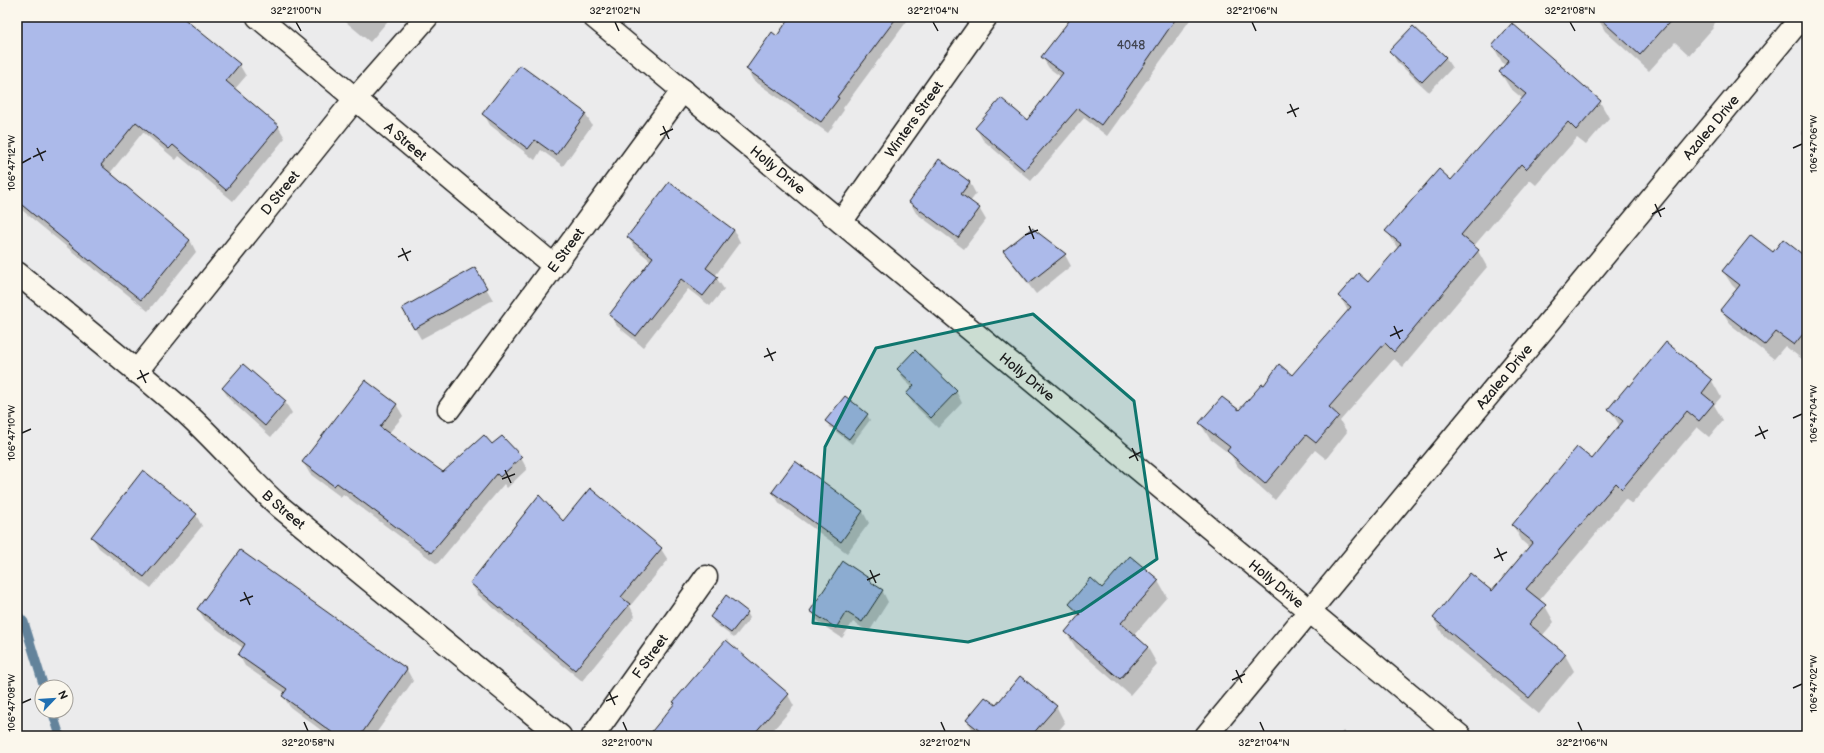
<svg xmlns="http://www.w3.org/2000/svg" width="1824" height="753" font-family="'Balsamiq Sans',sans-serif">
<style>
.shadow{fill:#0003}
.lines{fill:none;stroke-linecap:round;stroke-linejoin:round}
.stream{stroke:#63839b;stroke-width:9}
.building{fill:#acbaea;stroke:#1c1c1c}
.street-casing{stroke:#1c1c1c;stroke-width:25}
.street{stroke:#fbf7ec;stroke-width:22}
.marked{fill:#0f766e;fill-opacity:0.2;stroke:#0f766e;stroke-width:3;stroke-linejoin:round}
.ticks{fill:none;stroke:#1c1c1c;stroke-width:1.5}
.labels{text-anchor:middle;stroke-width:3.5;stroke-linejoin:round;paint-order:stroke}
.number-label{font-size:12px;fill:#404450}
.street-label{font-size:14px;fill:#1c1c1c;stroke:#fbf7ec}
.neatline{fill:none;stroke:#1c1c1c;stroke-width:1.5}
.ticks-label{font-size:10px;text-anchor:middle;fill:#1c1c1c}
</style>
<rect width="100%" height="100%" fill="#ebebec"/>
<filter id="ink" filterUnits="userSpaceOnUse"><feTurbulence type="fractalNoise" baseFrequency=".025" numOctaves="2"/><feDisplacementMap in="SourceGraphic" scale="8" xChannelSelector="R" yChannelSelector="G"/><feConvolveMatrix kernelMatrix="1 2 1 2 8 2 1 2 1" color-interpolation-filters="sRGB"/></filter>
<g filter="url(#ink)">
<g class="shadow">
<polygon points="17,17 180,17 239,64 246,76 234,90 278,126 285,138 233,201 179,156 176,160 143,132 110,173 190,240 196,252 148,311 97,270 96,271 17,206"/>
<polygon points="340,17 391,17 370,42"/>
<polygon points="791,17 910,17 843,108 844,110 828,133 753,80 747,69 777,37"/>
<polygon points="1073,17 1192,17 1107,136 1084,118 1031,181 983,140 976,128 1027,121 1061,77 1049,68 1042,57"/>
<polygon points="1597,17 1719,17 1712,27 1713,28 1689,55 1675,42 1649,71 1605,31"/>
<polygon points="1493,46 1600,102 1609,118 1586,145 1577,138 1536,185 1530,180 1473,247 1478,251 1487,267 1403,367 1394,359 1340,421 1347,432 1326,459 1315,450 1275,500 1238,467 1231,455 1210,439 1200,423 1239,411 1264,387 1292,377 1348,311 1340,296 1369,283 1398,249 1387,231 1451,181 1523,99 1510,88 1500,72 1506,65 1502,62"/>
<polygon points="1391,51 1445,57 1452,68 1429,92 1397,62"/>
<polygon points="520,67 585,114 592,125 563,166 541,150 535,160 490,125 484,114"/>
<polygon points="1807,125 1807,143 1801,132"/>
<polygon points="940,161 970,183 976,194 970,202 979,208 986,220 964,249 916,213 910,202"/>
<polygon points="734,230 740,242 715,276 724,289 710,306 688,289 643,347 617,326 610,315 651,261 635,248 628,237"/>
<polygon points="1005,251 1065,255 1071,266 1036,294 1011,262"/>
<polygon points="1773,254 1807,260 1807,354 1802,359 1785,346 1774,359 1730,324 1722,310 1737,290 1732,285 1723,271"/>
<polygon points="474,268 493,300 421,339 403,308"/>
<polygon points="1667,343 1712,381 1721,397 1714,405 1723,420 1709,437 1697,427 1632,504 1625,499 1539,601 1545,606 1554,622 1542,636 1565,655 1574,671 1539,714 1443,635 1434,619 1492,593 1530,548 1522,541 1513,525 1592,460 1620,426 1609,409 1630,388"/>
<polygon points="898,369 956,391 962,403 938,428 914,405 907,394 913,388 904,380"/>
<polygon points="223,389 285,402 292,413 271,437 230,400"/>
<polygon points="396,404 403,416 388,434 443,473 492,446 521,458 527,469 507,488 504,484 437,564 343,494 341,497 310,474 303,462"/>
<polygon points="867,415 870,420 852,444 830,427 826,421"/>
<polygon points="795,463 863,512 869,523 847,553 780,504 773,493"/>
<polygon points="196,515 202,526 151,588 99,548 92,537"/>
<polygon points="563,523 661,549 668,560 630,606 635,616 582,681 478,595 471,583"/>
<polygon points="241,551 407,670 413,681 374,736 329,736 290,707 283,696 285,693 245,666 239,655 243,648 205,620 198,609"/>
<polygon points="869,579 872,584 882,590 888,602 869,632 853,622 842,638 818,622 811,611"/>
<polygon points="1158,581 1167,597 1134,635 1148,648 1157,664 1130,695 1076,648 1066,632 1078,618 1070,604 1102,589"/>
<polygon points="747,612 750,618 734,638 714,623 711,617"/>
<polygon points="788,695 794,706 768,736 649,736"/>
<polygon points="1056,706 1065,723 1055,735 1057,736 973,736 973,734 974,732 967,720 996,707"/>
<polygon points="1343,731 1348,736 1339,736"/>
</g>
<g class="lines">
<g class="stream">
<polyline points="17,614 24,622 44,687"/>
<polyline points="52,711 60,736"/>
</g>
</g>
<g class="building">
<polygon points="17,17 182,17 240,64 226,81 279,126 226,190 173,145 169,149 136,122 101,165 190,240 141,300 91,260 90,261 17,201"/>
<polygon points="790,17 897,17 837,97 839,98 821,122 746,69 772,32 777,36"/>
<polygon points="1072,17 1177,17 1121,98 1101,125 1078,108 1024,170 975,128 1001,98 1027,120 1063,73 1041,57"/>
<polygon points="1598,17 1674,17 1640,55"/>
<polygon points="1512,23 1601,101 1576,130 1568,122 1526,169 1521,164 1461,235 1479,250 1394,352 1385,343 1329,407 1339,416 1316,443 1306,435 1265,484 1227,451 1230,447 1199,423 1222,397 1239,410 1262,384 1264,385 1279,364 1292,375 1351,307 1338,296 1358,273 1368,282 1401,244 1385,231 1439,169 1451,180 1526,94 1499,72 1509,60 1492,46"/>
<polygon points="1413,26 1446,57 1422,82 1389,51"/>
<polygon points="520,65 586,113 556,155 535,140 528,149 482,114"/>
<polygon points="939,159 970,182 961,194 980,208 958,238 909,202"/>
<polygon points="669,182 734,230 706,268 718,277 703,296 681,279 636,336 609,315 653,257 627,237"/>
<polygon points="1032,228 1066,254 1029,283 1003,251"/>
<polygon points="1751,235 1773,252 1783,239 1807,258 1807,329 1794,345 1776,332 1765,345 1720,310 1740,285 1722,271"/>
<polygon points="475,267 487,288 414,329 402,308"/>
<polygon points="1666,342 1712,380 1702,393 1714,403 1699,421 1687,411 1622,489 1616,483 1526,589 1546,605 1529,624 1566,654 1529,698 1433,618 1470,573 1492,591 1533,542 1512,525 1577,447 1592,459 1623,421 1608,409 1628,385 1630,386"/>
<polygon points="915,350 957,391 931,418 906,394 914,385 897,369"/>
<polygon points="243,364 286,401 265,426 222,388"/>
<polygon points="365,380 397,404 380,427 443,472 484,435 492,444 502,436 522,457 500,477 497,474 431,553 337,483 334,486 302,462"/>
<polygon points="845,396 868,414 849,439 825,421"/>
<polygon points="795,461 863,511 841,542 772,492"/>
<polygon points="143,470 197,514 144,577 91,537"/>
<polygon points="590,488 662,548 621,597 630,604 575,670 470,583 539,495 563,521"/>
<polygon points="240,550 407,669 360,736 337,736 282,696 287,689 238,655 245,644 197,609"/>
<polygon points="1130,556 1159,580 1121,623 1148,647 1120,679 1065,632 1080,614 1069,604 1091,578 1102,588"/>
<polygon points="843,561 870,579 869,581 883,590 862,622 846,612 836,628 810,611"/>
<polygon points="726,595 748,612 731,633 710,617"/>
<polygon points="726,640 789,694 752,736 648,736 675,703 673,702"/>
<polygon points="1020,676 1057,706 1031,736 986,736 966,720 985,697 996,705"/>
</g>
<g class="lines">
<g class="street-casing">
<g id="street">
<path id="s1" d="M258,17L553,265"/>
<path id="s2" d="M594,17L1460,736"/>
<path id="s3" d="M841,222L986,17"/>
<path id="s4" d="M17,273C73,319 130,364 185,412C218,442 246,476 279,506L560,736"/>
<path id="s5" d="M136,372L355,99L427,17"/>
<path id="s6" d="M449,409L683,90"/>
<path id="s7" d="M593,736L706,577"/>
<path id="s8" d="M1206,736L1802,17"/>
</g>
</g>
<use href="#street" class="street"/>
</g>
</g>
<path class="marked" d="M1033,314L1134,401L1157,559L1081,611L968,642L813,623L825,447L876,348Z"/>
<path class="ticks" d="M296,22L301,31M615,22L619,31M933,22L938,31M1252,22L1256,31M1570,22L1575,31M1290,104L1296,117M1287,113L1299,108M663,126L669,139M660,135L673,129M37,148L43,161M1793,148L1802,144M33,157L46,151M22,163L31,158M1655,204L1661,217M1652,214L1665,208M1029,226L1034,239M1025,235L1038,230M402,248L408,261M398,257L411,251M1394,326L1400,339M1390,336L1403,330M767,348L773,361M764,357L776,352M140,370L146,383M137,379L149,373M1793,418L1802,414M1759,426L1765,439M22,433L31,429M1755,436L1768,430M1132,448L1138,461M1129,458L1141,452M505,470L511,483M502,479L515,474M1497,548L1503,561M1494,558L1507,552M870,570L876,583M867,580L880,574M244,592L250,605M240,601L253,596M1236,670L1242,683M1232,680L1245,674M1793,688L1802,684M609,692L615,705M606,701L618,696M22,703L31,699M304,722L308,731M623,722L627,731M941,722L945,731M1260,722L1264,731M1578,722L1582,731"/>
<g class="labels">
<g class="number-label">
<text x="1131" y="49">4048</text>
</g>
<g class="street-label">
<text dy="5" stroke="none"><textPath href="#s3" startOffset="126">Winters Street</textPath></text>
<text dy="5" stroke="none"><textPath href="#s8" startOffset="791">Azalea Drive</textPath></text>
<text dy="5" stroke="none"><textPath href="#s1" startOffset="193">A Street</textPath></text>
<text dy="5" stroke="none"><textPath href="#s2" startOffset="239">Holly Drive</textPath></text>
<text dy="5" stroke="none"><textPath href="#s5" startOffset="230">D Street</textPath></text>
<text dy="5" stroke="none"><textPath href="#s6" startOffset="197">E Street</textPath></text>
<text dy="5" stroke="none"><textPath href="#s2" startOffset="563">Holly Drive</textPath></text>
<text dy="5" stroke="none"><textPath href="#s8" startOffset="467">Azalea Drive</textPath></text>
<text dy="5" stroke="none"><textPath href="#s4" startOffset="357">B Street</textPath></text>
<text dy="5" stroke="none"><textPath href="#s2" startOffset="887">Holly Drive</textPath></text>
<text dy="5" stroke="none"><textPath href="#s7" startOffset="98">F Street</textPath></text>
</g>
</g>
<rect width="1824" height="753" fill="none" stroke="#fbf7ec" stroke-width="44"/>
<g transform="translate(54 699) rotate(65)"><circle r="19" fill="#fbf7ec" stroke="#a29f99"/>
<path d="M0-3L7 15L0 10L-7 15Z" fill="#1f6fb2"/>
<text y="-6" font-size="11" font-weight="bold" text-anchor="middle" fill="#1c1c1c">N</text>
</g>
<rect x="22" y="22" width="1780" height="709" class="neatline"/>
<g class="ticks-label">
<text x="296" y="14">32°21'00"N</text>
<text x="615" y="14">32°21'02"N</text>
<text x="933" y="14">32°21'04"N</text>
<text x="1252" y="14">32°21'06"N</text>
<text x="1570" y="14">32°21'08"N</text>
<text transform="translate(1813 144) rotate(-90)" y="4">106°47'06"W</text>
<text transform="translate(11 163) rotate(-90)" y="4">106°47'12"W</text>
<text transform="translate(1813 414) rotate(-90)" y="4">106°47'04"W</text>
<text transform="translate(11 433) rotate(-90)" y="4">106°47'10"W</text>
<text transform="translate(1813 684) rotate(-90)" y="4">106°47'02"W</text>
<text transform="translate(11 703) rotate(-90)" y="4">106°47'08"W</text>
<text x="308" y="746">32°20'58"N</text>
<text x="627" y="746">32°21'00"N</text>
<text x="945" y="746">32°21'02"N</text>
<text x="1264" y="746">32°21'04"N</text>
<text x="1582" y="746">32°21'06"N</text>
</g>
</svg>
